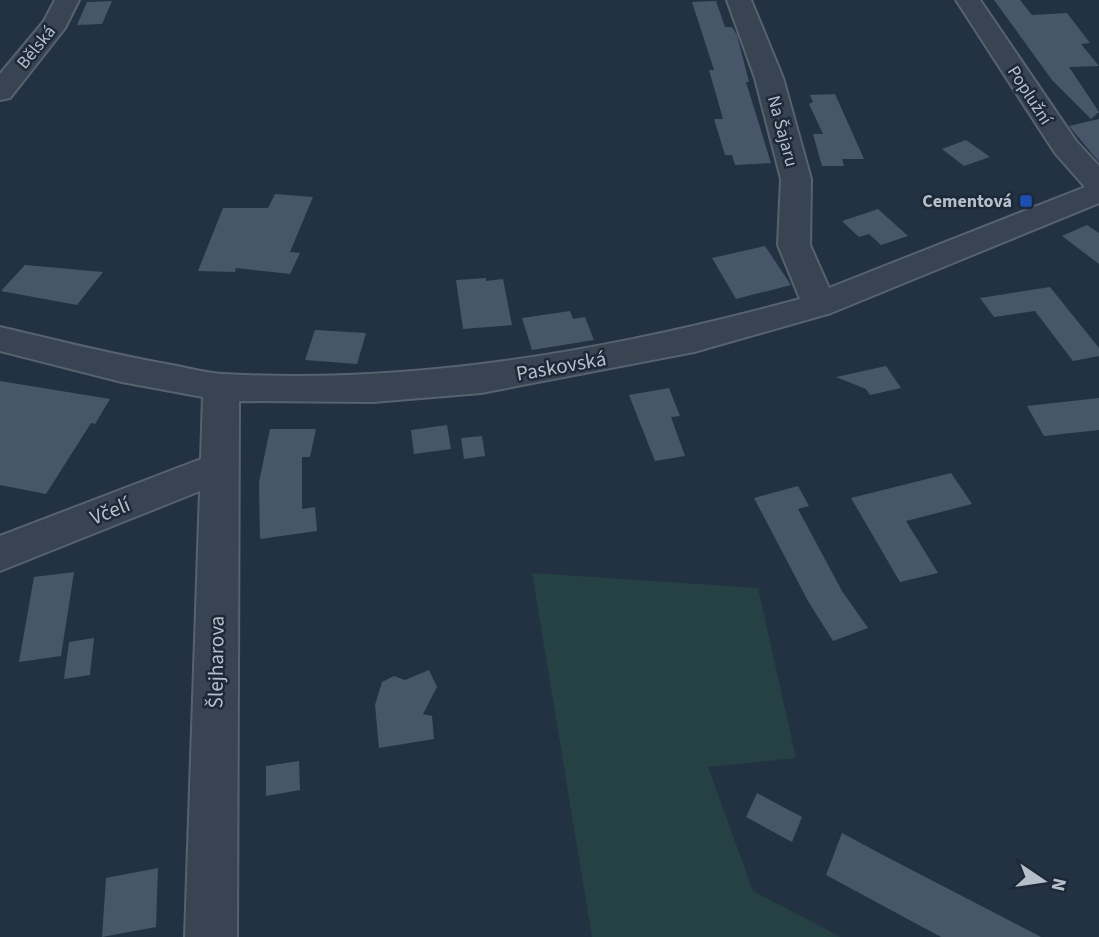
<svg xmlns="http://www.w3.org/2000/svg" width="1099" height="937" font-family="'Source Sans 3',sans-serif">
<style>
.green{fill:#254143}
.building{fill:#475769}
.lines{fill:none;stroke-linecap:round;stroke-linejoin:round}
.minor-casing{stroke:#56626f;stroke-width:4}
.minor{fill:#384452;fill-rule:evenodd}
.transit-dot{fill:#1a4fb4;stroke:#1d2937;stroke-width:2.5}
.labels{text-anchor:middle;stroke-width:5;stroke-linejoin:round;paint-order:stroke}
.far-street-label{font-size:18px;fill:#b5bfcc;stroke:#1d2937}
.far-poi-label{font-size:18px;font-weight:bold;fill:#b5bfcc;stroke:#1d2937;text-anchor:end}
.street-label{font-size:21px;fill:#b5bfcc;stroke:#1d2937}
</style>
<rect width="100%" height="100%" fill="#233242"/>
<polygon class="green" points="532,573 758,588 796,758 708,767 753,891 841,937 592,937"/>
<g class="building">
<polygon points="994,0 1020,0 1032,15 1067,13 1090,43 1081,44 1099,66 1069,67 1099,112 1091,119 1052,80"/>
<polygon points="112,1 102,24 77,25 87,2"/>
<polygon points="716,1 725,27 732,27 737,35 749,82 746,82 771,163 735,165 732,155 725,155 714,119 723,119 709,70 714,70 692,2"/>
<polygon points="835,94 864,159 842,159 844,166 822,166 813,134 823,134 809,104 813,102 810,95"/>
<polygon points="1099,119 1099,162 1069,126"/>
<polygon points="966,140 990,157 964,166 942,149"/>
<polygon points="275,194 313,197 290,252 300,253 290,274 236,268 235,272 198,271 223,208 268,208"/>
<polygon points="878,209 908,236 881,245 869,234 859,237 842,221"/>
<polygon points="1087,225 1099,233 1099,264 1062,236"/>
<polygon points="765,246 791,285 736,299 712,258"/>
<polygon points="25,265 103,272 77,305 1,291"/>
<polygon points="486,278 486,281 503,279 512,325 463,329 456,280"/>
<polygon points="1050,287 1099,348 1099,356 1073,361 1035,311 994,317 980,298"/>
<polygon points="570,311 573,319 585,317 594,340 532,350 522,318"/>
<polygon points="315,330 366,333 357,364 305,360"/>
<polygon points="886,366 901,388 870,395 866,389 836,377"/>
<polygon points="0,381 110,399 95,424 91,423 46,494 0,485"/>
<polygon points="669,388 680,416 671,417 685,456 655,461 629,395"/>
<polygon points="1099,398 1099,430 1044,436 1027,406"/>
<polygon points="447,425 451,449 414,454 411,430"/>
<polygon points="270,429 316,429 310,457 302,457 302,509 315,507 317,531 260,539 259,482"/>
<polygon points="482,436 485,456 464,459 461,438"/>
<polygon points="951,473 972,504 906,521 938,573 900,582 851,498"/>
<polygon points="798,486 809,506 798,509 842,591 868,628 833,641 808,601 754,498"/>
<polygon points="74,572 61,656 19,662 34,577"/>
<polygon points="94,638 90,675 64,679 69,642"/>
<polygon points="429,670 437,687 423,714 432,716 434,739 379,748 375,705 382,682 394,676 405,680"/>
<polygon points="299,761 300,790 266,796 266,766"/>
<polygon points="757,793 802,817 792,842 746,817"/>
<polygon points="842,833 881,854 1041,937 941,937 826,875"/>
<polygon points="158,868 156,927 102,937 106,878"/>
</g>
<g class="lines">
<g class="minor-casing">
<g id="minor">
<polygon points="55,0 79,0 65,28 10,98 0,100 0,74 44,21"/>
<path d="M727,0H751L783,78L811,179L810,245L829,288L1085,187L1055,153L956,0H980L1076,141L1099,166V203L831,313L694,352L481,393L373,402L239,401L237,937H185L200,491L0,571V536L201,459L203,397L122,382L0,351V327C55,340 110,354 166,364C185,367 204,373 223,374C419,385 611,350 800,299L778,245L781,179L755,78Z"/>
</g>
</g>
<use href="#minor" class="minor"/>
</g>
<rect class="transit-dot" x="1019" y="194" width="14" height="14" rx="3.5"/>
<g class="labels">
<g class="far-street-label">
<text transform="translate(36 47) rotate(-51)" y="6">Bělská</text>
<text transform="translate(1030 95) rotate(57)" y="6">Poplužní</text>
<text transform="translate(783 131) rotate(75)" y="6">Na Šajaru</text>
</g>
<g class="far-poi-label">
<text x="1012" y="207">Cementová</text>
</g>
<g class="street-label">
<text transform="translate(561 366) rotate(-10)" y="7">Paskovská</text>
<text transform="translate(110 511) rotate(-22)" y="7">Včelí</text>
<text transform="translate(216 662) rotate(-89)" y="7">Šlejharova</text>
</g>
</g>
<g transform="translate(1043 881) rotate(103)" stroke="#1d2937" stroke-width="5" paint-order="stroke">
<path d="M0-5L12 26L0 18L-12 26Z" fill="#b5bfcc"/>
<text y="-10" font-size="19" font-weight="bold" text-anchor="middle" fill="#b5bfcc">N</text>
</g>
</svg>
